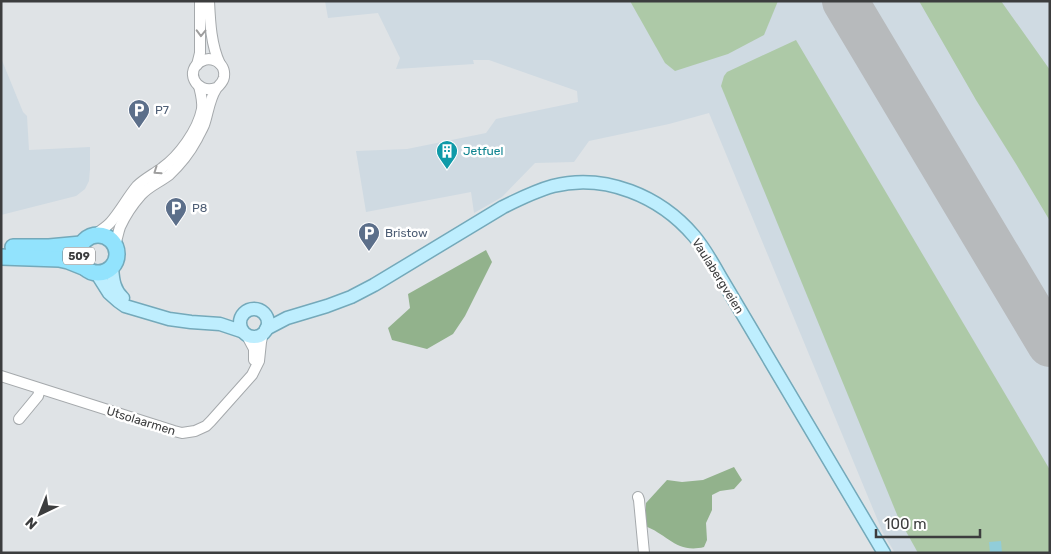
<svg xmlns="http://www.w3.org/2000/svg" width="1051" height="554" font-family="Rubik,sans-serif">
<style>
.built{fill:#cfdae2}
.green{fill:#adc9a7}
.forest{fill:#92b28c}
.water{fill:#91cdd9}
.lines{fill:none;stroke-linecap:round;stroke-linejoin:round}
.taxiway{stroke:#b7babc;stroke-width:19}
.runway{stroke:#b7babc;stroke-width:46}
.minor-casing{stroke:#a5a9ac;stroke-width:12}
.major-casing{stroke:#74a9ba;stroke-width:15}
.highway-casing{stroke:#74a9ba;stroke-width:18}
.minor{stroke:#fff;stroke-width:10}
.major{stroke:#beeefe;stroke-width:12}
.highway{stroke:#92e3fd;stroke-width:15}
.oneway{stroke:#9e9e9e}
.labels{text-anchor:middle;stroke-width:5;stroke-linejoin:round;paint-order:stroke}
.shield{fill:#fff;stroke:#767778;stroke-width:1}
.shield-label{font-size:11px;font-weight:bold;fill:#3c3d3e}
.service-label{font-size:12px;fill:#4e5e75;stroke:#fff;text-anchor:start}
.culture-label{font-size:12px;fill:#0d838f;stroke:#fff;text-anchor:start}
.street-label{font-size:12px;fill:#3c3d3e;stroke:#fff}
</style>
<rect width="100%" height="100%" fill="#dfe3e6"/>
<g class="built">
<polygon points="325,1 1050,1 1050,553 895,553 883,533 709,113 669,124 589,141 574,162 535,163 502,197 474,213 471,192 366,212 356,151 407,149 486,133 496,119 578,102 577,91 489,60 473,60 474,64 396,69 400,58 378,13 328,18"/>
<polygon points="1,58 23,112 27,116 29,150 90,147 90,169 89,181 85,189 76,196 1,215"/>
</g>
<g class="green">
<polygon points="630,1 778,1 764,35 728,54 675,71 665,63"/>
<polygon points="919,1 1001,1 1050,70 1050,221 1016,164 976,100"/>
<polygon points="796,40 1050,470 1050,553 918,553 898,517 721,86 724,76 727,72"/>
</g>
<g class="forest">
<polygon points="486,250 492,262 465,316 453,334 427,349 392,340 388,328 410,308 408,294"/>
<path d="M734,467L742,480L734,489L720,491L712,495V510L706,523L707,540L704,547C677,554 667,534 645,526L646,503L667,480L682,482L703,480Z"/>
</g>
<polygon class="water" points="1001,541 1002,553 990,553 989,542"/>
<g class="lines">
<polyline class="taxiway" points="844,1 849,7"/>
<polyline class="runway" points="845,1 1050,344"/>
<g class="minor-casing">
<g id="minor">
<path d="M209,1C210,22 211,45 220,64"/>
<polyline points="197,65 200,53 200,1"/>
<path d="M94,235C100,231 105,228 110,223C120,212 127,198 137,186C144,179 154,174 162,168C179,156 198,130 202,109C203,101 201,94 199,86"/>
<path d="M115,245C117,239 118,233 120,227C125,216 133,204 141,195C149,186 160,182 169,175C180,165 190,152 197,139C199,134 202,130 204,125C208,114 209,100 216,89C219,85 223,83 224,77C225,70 222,64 216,61C212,59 207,58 202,61C184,69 195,95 216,88"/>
<polyline points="247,336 254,349 254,360"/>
<polyline points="1,376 174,431 182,433 195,431 206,426 211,421 252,375 259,361 261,342 263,333"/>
<polyline points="19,419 38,396 40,389"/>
<polyline points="638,497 639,500 644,553"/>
</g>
</g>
<g class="major-casing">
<g id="major">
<path d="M112,268C113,280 114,290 123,298"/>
<polyline points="97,274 109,293 118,301 125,306 169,319 191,322 220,324 241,331"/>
<circle cx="254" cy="323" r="14"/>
<path d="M266,329L287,318L327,306L351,297L374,285L503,207C519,199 535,191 553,186C605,173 660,196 694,236C705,249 713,264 721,278L884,553"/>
</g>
</g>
<g class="highway-casing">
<g id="highway">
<circle cx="98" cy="254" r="19"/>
<polyline points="13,247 49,247 81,244"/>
<polyline points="1,257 59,259 68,261 83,267"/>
</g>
</g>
<use href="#minor" class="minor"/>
<use href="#major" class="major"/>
<use href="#highway" class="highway"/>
</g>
<defs><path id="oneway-chevron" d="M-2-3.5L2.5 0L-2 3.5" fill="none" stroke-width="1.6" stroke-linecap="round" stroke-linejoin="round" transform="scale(1.25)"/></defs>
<g class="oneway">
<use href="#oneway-chevron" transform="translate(201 33) rotate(91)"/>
<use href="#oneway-chevron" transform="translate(157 171) rotate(145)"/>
</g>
<defs>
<g id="parking-pin" transform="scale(1.125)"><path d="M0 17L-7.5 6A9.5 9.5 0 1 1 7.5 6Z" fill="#5c6f8a" stroke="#fff"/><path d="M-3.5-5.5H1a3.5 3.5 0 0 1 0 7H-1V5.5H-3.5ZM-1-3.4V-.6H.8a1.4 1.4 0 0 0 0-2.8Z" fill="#fff"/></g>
<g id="building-pin" transform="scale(1.125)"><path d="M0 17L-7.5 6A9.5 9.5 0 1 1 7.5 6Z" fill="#0f9aa8" stroke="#fff"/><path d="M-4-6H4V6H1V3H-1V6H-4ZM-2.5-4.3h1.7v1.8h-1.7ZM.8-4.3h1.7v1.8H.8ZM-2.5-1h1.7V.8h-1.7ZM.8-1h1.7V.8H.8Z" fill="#fff"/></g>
</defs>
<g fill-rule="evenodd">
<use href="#parking-pin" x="139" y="110"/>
<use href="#building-pin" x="447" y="151"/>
<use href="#parking-pin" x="176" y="208"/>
<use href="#parking-pin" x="369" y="233"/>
</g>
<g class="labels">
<rect class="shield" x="63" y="247.5" width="32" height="17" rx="4"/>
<g class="shield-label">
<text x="79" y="260">509</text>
</g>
<g class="service-label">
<text x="155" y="114">P7</text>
<text x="192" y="212">P8</text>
<text x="385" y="237">Bristow</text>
</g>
<g class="culture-label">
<text x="463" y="155">Jetfuel</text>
</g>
<g class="street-label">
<text transform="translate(718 276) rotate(58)" y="4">Vaulabergveien</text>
<text transform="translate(141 421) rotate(17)" y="4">Utsolaarmen</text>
</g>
</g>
<rect width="1051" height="554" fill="none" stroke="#3c3d3e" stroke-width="5"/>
<g transform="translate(40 514) rotate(223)" stroke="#ffffff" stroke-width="4" paint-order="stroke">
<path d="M0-4L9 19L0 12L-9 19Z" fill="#3c3d3e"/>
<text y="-8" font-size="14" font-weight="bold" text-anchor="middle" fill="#3c3d3e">N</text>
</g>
<path d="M876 529v8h104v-8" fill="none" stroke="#3c3d3e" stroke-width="2.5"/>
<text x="884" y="529" font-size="15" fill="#3c3d3e" stroke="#ffffff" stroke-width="4" paint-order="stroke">100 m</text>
</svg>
